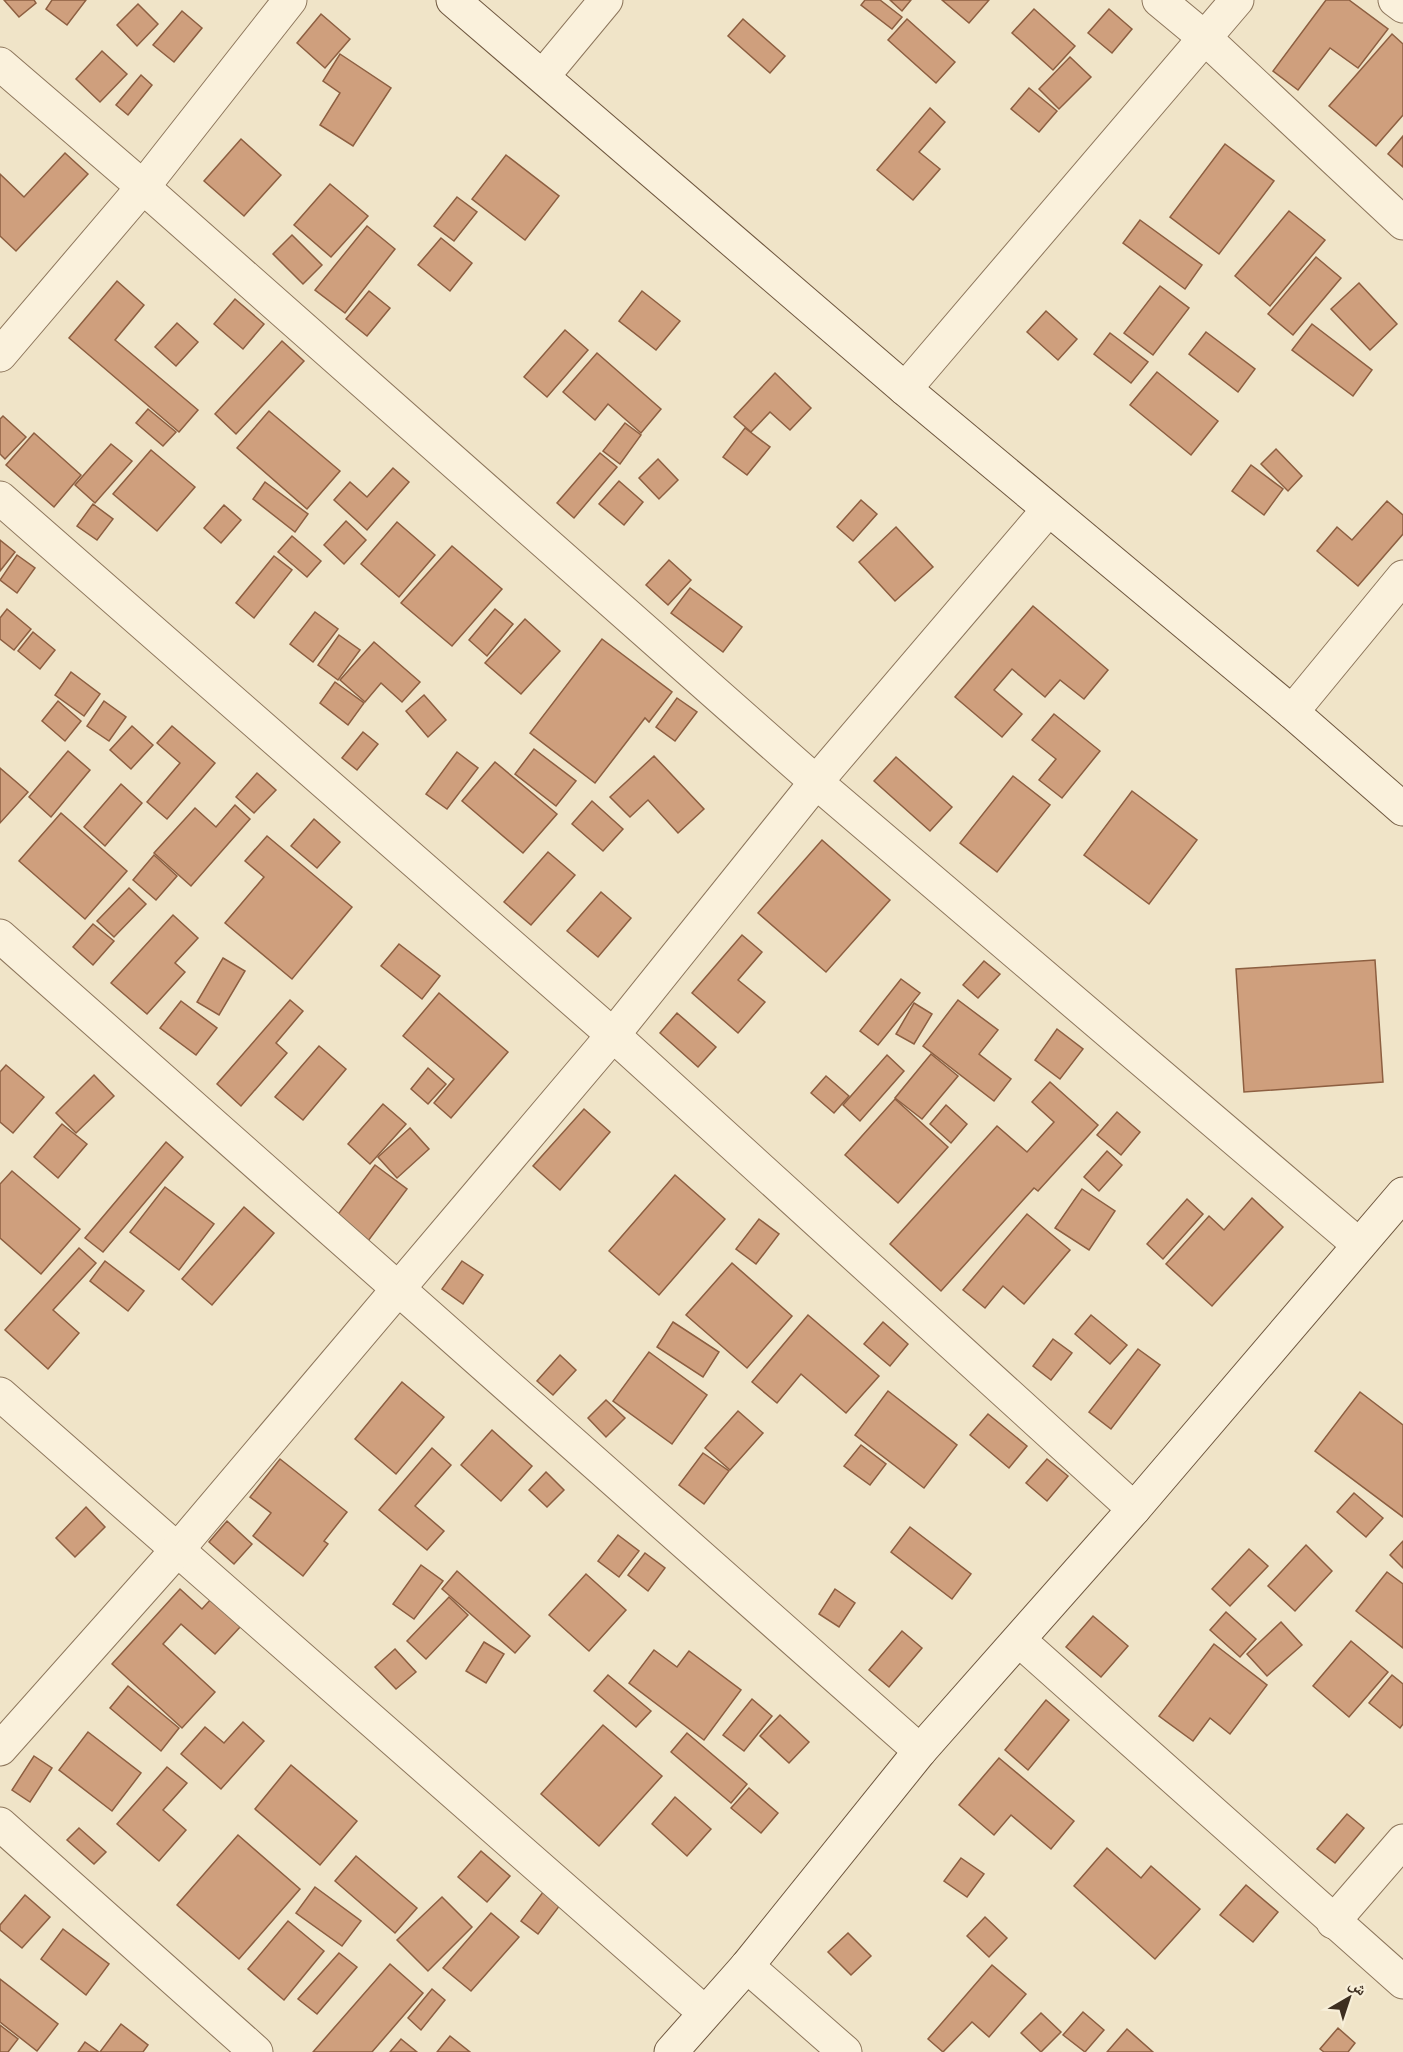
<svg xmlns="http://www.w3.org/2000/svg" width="1403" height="2052" font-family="Lora,'Noto Naskh Arabic',serif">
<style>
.building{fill:#cf9f7d;stroke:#8d5f41;stroke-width:1.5}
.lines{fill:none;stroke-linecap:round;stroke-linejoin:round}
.street-casing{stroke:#8d765c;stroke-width:35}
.secondary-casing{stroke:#6f573f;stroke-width:35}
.street{stroke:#faf1dc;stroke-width:33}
.secondary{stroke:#faf1dc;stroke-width:33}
</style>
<rect width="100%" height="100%" fill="#f0e4c8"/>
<g class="building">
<polygon points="4,0 34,0 36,3 19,17"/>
<polygon points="52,0 86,0 67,25 46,9"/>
<polygon points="865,0 880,0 902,17 892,29 861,5"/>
<polygon points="890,0 911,0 902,11"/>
<polygon points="942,0 989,0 969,23"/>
<polygon points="1326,0 1349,0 1388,29 1358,68 1330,48 1298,90 1273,71"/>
<polygon points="138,4 158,24 137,46 117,25"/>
<polygon points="1034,9 1075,46 1053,70 1012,33"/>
<polygon points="1109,9 1132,29 1112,53 1088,33"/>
<polygon points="182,11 202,28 174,62 153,45"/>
<polygon points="321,14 350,39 325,68 297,43"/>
<polygon points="743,19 785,56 770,73 728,36"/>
<polygon points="907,19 955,62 936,83 888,40"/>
<polygon points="1392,34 1403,44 1403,115 1376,146 1329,106"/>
<polygon points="102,51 127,74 100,102 76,79"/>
<polygon points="340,54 391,88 353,146 320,125 340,93 323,81"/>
<polygon points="1070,57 1091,77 1059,109 1039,89"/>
<polygon points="141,75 152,85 128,115 116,105"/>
<polygon points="1029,88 1057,111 1039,132 1011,109"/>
<polygon points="930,108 945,122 919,152 940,169 913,200 877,170"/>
<polygon points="1403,136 1403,167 1388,154"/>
<polygon points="241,139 281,175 244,216 204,181"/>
<polygon points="1225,144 1274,181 1219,254 1170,217"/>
<polygon points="65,153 88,174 16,251 0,236 0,174 24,197"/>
<polygon points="506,155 559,196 525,240 472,199"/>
<polygon points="330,184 368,216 331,257 294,225"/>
<polygon points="457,197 477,212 454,241 434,226"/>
<polygon points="1289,211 1325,240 1270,306 1235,276"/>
<polygon points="1140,220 1202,265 1185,289 1123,243"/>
<polygon points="367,226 395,249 345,313 315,290"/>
<polygon points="292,235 322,265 303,284 273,254"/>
<polygon points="441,238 472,263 450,291 418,265"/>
<polygon points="1316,257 1341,278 1293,335 1268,314"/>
<polygon points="117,281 144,305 115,340 198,410 179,432 69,338"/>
<polygon points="1359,283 1397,324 1370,350 1331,309"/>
<polygon points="1160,286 1189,308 1153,355 1124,333"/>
<polygon points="369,291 390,308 367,336 346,319"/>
<polygon points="642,291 680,321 656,350 619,321"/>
<polygon points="235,299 264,324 243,349 214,324"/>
<polygon points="1046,311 1077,339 1058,360 1027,332"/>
<polygon points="177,323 198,342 176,366 155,347"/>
<polygon points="1312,324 1372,370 1353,396 1292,350"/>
<polygon points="565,330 588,350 547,397 524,377"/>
<polygon points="1206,332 1255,369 1238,392 1189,354"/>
<polygon points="1110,333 1148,362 1131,383 1094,354"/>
<polygon points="282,341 304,361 236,434 215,414"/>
<polygon points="597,353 661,409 641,433 608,404 595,420 563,392"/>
<polygon points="1157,372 1218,421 1191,455 1130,405"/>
<polygon points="775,373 811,408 790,430 770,412 751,432 734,417"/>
<polygon points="148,409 176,432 163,446 136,423"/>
<polygon points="269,411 340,471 307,509 237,448"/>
<polygon points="3,416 26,437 5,459 0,454 0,419"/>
<polygon points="625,423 641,435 620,464 603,451"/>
<polygon points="745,428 770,447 747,475 723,457"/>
<polygon points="34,433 81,475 54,507 6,465"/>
<polygon points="111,444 132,461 95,503 75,485"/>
<polygon points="1276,449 1302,476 1288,491 1261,464"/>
<polygon points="151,450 195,487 157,531 113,494"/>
<polygon points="600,453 617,467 574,518 557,503"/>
<polygon points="658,459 678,480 659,499 639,478"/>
<polygon points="1251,465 1283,489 1264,515 1232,491"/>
<polygon points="393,468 409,482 367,530 334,500 350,482 367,497"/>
<polygon points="619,481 643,502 624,525 599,504"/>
<polygon points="265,482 308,514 295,532 253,499"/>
<polygon points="861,500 877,514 853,541 837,527"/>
<polygon points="1387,501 1403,515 1403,534 1358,586 1317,551 1337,527 1352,540"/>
<polygon points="93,504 113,519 97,540 77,526"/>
<polygon points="224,505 241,520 221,543 204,528"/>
<polygon points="346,521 366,540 344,564 324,545"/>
<polygon points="397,522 435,555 399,597 361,564"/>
<polygon points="896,527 933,567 895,601 859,562"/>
<polygon points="292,536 321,561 307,577 278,552"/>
<polygon points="0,540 15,552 0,571"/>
<polygon points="452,546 502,589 452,646 401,603"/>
<polygon points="17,555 35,568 17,593 0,580"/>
<polygon points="274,556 292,570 254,618 236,603"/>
<polygon points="669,560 691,580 668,605 646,585"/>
<polygon points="690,588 742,627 723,652 671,613"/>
<polygon points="1033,606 1108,670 1084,699 1060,680 1045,697 1012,669 994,690 1022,714 1002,737 955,697"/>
<polygon points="7,609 31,629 14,650 0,639 0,618"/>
<polygon points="495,609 513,624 487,656 469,640"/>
<polygon points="315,612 338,629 313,662 290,644"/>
<polygon points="525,619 560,651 521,694 485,663"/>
<polygon points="33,632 55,650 40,669 18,651"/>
<polygon points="339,635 360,650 338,680 318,665"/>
<polygon points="602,639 672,692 649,722 645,718 595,783 530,733"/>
<polygon points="374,642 420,682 402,702 381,683 365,702 340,680"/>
<polygon points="71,672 100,694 84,716 55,695"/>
<polygon points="335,682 364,703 348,725 320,703"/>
<polygon points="424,695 446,720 428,737 406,711"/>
<polygon points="677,698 697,712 675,741 656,727"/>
<polygon points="58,701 81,721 65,741 42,721"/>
<polygon points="104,701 126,717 109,741 87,726"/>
<polygon points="1054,714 1100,751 1062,798 1039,780 1056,759 1032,740"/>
<polygon points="132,726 153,745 131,769 110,750"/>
<polygon points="172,726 215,763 167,819 147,802 180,763 157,743"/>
<polygon points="363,732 378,744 357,770 342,758"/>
<polygon points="534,749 576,781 556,806 515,774"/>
<polygon points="68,751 90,770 51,817 29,797"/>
<polygon points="457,752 478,768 447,809 426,794"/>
<polygon points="654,756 704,809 678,833 648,800 630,817 610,797"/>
<polygon points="896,757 952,807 930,831 874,781"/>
<polygon points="495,762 557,814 523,853 462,801"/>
<polygon points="0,768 28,792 0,823"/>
<polygon points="257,773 276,790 254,813 236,797"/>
<polygon points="1013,776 1050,805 997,872 960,843"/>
<polygon points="121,784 142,803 105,846 84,827"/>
<polygon points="1132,791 1197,840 1149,904 1084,855"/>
<polygon points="592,801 623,829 603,851 572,824"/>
<polygon points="235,805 250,819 191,886 154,853 195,808 216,827"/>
<polygon points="61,813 127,871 85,919 19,861"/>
<polygon points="314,819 340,842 317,868 291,846"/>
<polygon points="267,836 352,907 292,979 225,923 264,877 245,861"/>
<polygon points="822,840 890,900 826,972 758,913"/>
<polygon points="548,852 575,875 531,925 504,902"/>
<polygon points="154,855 177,876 156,900 133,880"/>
<polygon points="129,888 146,904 114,937 97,921"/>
<polygon points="601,892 631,918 598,957 567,931"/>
<polygon points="173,915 198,938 175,963 185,972 147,1014 111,983"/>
<polygon points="93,924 114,941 93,965 73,947"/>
<polygon points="742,935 762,952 738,980 765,1002 738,1033 692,993"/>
<polygon points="399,944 440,976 422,999 381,966"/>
<polygon points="223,958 245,971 219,1015 197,1002"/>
<polygon points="1375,960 1383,1082 1244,1092 1236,969"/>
<polygon points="984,961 1000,974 978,998 963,985"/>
<polygon points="901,979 920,993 878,1045 860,1031"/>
<polygon points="439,993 508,1052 451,1118 434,1103 454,1079 403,1036"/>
<polygon points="290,1000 303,1011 276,1043 287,1053 241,1106 217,1084"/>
<polygon points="958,1000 998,1030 979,1054 1011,1079 994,1101 923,1046"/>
<polygon points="181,1001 217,1028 196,1055 160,1028"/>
<polygon points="914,1003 932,1014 914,1044 896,1034"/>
<polygon points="677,1013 716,1047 698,1067 660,1033"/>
<polygon points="1057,1029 1083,1049 1060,1079 1035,1060"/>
<polygon points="319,1046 346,1069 303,1120 275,1097"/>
<polygon points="931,1054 958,1076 922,1119 895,1098"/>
<polygon points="887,1055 904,1071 860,1121 843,1105"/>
<polygon points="6,1065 44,1097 13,1133 0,1122 0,1072"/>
<polygon points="428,1068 446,1084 428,1104 411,1089"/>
<polygon points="94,1075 114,1096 76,1133 56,1113"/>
<polygon points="826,1076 849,1096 834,1113 811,1093"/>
<polygon points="1050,1082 1098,1125 1038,1191 1034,1188 941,1291 890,1244 997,1126 1027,1152 1054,1122 1032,1102"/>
<polygon points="895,1099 948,1147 898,1203 845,1155"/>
<polygon points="383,1104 406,1124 370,1164 348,1144"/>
<polygon points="946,1105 967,1124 951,1143 930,1124"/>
<polygon points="584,1109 610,1132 560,1190 533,1166"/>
<polygon points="1117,1112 1140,1132 1121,1155 1097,1135"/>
<polygon points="62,1124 87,1144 58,1178 34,1157"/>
<polygon points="410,1128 429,1149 397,1178 378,1157"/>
<polygon points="166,1142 183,1157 103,1252 85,1238"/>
<polygon points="1107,1151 1122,1165 1099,1191 1084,1177"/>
<polygon points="375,1165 407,1189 368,1241 336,1217"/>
<polygon points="12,1171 80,1229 41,1274 0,1238 0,1184"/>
<polygon points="675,1175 725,1219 659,1295 609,1251"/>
<polygon points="165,1187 214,1224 179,1270 130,1232"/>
<polygon points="1082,1189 1115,1211 1089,1250 1055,1228"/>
<polygon points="1252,1198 1283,1227 1212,1306 1166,1264 1209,1216 1224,1230"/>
<polygon points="1187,1199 1203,1214 1163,1259 1147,1244"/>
<polygon points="244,1207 274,1233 212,1305 182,1279"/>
<polygon points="1027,1214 1070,1250 1024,1304 1003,1286 985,1308 963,1290"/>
<polygon points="759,1219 779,1234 756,1264 736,1249"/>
<polygon points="79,1248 96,1263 53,1310 79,1333 48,1369 5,1330"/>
<polygon points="105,1261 144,1291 128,1311 90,1281"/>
<polygon points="462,1261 483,1275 463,1304 442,1289"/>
<polygon points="732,1263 792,1316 747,1368 686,1315"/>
<polygon points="808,1315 879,1376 846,1413 801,1374 777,1403 752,1382"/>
<polygon points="1091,1315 1127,1345 1110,1364 1075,1334"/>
<polygon points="673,1322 719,1352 703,1377 657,1347"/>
<polygon points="883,1322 908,1344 890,1366 864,1344"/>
<polygon points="1053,1339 1072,1353 1051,1380 1033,1366"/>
<polygon points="1138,1349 1160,1365 1111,1429 1089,1412"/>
<polygon points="649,1352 707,1395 672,1444 613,1401"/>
<polygon points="560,1355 576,1370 553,1395 537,1381"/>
<polygon points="402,1382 444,1417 396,1474 355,1439"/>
<polygon points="888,1391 957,1445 924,1488 855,1435"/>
<polygon points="1360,1392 1403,1425 1403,1517 1315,1451"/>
<polygon points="606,1400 625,1418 606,1437 588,1418"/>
<polygon points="738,1411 763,1433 730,1470 705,1448"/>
<polygon points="988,1414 1027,1446 1009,1468 970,1435"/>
<polygon points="492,1430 532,1466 501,1501 461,1465"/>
<polygon points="861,1445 886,1464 870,1485 844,1466"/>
<polygon points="432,1448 451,1465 415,1506 444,1531 427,1550 379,1510"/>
<polygon points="703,1453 729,1471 704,1504 679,1485"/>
<polygon points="280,1459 347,1512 324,1541 328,1544 303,1576 253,1536 271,1513 250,1497"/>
<polygon points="1047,1459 1068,1476 1047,1501 1026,1483"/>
<polygon points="546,1472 564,1490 547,1507 529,1490"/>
<polygon points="1354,1493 1383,1518 1366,1537 1337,1512"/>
<polygon points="86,1507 105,1527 75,1557 56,1538"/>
<polygon points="227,1521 252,1544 234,1564 209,1542"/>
<polygon points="910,1527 971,1574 952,1599 891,1552"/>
<polygon points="618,1535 639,1551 619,1577 598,1561"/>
<polygon points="1403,1541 1403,1568 1390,1555"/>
<polygon points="1306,1545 1332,1571 1295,1611 1268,1586"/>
<polygon points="1249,1549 1268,1566 1230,1606 1212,1589"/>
<polygon points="645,1553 665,1568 648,1591 628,1575"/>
<polygon points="421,1565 443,1581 414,1619 393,1604"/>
<polygon points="457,1571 530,1636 515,1653 442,1589"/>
<polygon points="1387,1572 1403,1584 1403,1648 1356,1611"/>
<polygon points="586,1574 626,1610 589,1651 549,1615"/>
<polygon points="180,1589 202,1609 211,1599 241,1626 215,1654 181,1624 163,1644 215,1692 182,1728 112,1664"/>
<polygon points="835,1589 855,1603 839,1627 819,1614"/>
<polygon points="449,1597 468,1615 426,1659 407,1641"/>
<polygon points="1226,1612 1256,1639 1240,1657 1210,1630"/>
<polygon points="1093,1616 1128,1646 1101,1677 1066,1647"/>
<polygon points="1281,1622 1302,1645 1267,1676 1247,1654"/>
<polygon points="902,1631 922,1648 889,1687 869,1670"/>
<polygon points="1351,1641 1388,1672 1349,1717 1313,1686"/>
<polygon points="484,1642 504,1654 486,1683 466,1671"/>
<polygon points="1214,1644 1267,1685 1230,1734 1210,1718 1193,1741 1159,1716"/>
<polygon points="395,1649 416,1672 396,1689 375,1667"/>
<polygon points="654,1650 677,1667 689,1651 741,1690 704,1740 629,1683"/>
<polygon points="608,1675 651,1711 636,1727 594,1691"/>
<polygon points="1392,1675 1403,1684 1403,1724 1400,1728 1369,1703"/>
<polygon points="128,1686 179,1728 161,1751 110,1708"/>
<polygon points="752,1699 772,1716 744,1751 723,1735"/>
<polygon points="1046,1700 1069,1720 1028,1770 1005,1750"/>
<polygon points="780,1715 809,1742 789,1763 760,1736"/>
<polygon points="243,1722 264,1741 221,1789 181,1754 205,1727 224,1743"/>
<polygon points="603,1725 662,1776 599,1846 541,1794"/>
<polygon points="88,1732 141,1773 112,1811 59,1770"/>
<polygon points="687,1733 747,1784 731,1803 671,1752"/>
<polygon points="34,1756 52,1768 30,1802 12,1790"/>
<polygon points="999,1758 1074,1821 1051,1849 1011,1815 994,1835 959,1805"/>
<polygon points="291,1765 357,1821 320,1865 255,1809"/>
<polygon points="167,1767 187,1783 163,1810 186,1830 159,1861 117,1824"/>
<polygon points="749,1788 778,1813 761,1833 731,1808"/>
<polygon points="675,1797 711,1829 687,1856 652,1824"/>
<polygon points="1347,1814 1364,1828 1335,1863 1317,1849"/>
<polygon points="79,1828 106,1852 94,1864 67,1840"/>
<polygon points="238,1835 300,1889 239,1959 177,1905"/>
<polygon points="1107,1848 1141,1878 1151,1866 1200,1909 1155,1959 1074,1886"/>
<polygon points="481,1851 510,1876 487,1902 458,1877"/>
<polygon points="356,1856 417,1908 395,1933 335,1881"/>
<polygon points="961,1858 984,1874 967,1897 944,1881"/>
<polygon points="550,1883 567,1896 538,1934 521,1921"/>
<polygon points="1246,1885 1278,1912 1253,1942 1220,1915"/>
<polygon points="315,1887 361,1921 342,1946 296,1913"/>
<polygon points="25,1895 50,1917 22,1948 0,1930 0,1925"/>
<polygon points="442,1897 472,1927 428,1971 397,1940"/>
<polygon points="491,1913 519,1937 471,1991 443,1968"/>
<polygon points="985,1917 1007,1938 989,1957 967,1936"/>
<polygon points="288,1921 324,1951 284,2000 248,1969"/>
<polygon points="63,1929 109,1964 86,1995 41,1959"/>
<polygon points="848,1933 871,1956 851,1975 828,1952"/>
<polygon points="339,1953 357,1967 317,2014 298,1999"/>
<polygon points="390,1964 423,1993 372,2052 313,2052"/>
<polygon points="992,1965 1026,1994 989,2037 972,2022 943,2052 928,2039"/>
<polygon points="0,1979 58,2024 37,2051 0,2022"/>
<polygon points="432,1989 445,2000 421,2030 408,2018"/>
<polygon points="1083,2012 1104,2030 1085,2052 1063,2035"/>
<polygon points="1041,2013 1061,2032 1041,2052 1021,2033"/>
<polygon points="121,2024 148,2045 143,2052 100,2052"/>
<polygon points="0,2025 18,2039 8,2052 0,2052"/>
<polygon points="1338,2028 1355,2043 1348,2052 1324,2052 1320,2049"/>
<polygon points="1127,2029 1153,2052 1107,2052"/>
<polygon points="450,2036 470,2052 437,2052"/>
<polygon points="401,2039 417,2052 390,2052"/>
<polygon points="85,2042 99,2052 78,2052"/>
</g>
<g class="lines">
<g class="street-casing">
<g id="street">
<polyline points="1159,0 1206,39 1403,223"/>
<polyline points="1395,0 1403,6"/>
<polyline points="0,64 143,187 816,782 1359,1245"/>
<polyline points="543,76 606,0"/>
<polyline points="0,355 143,187 290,0"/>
<polyline points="905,389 1237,0"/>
<polyline points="0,498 613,1035 1134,1509"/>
<polyline points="1292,712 1403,577"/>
<polyline points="0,936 920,1751"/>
<polyline points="0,1394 704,2012"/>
<polyline points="1020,1641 1403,1982"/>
<polyline points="0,1749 178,1549 613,1035 816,782 1048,510"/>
<polyline points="0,1824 256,2052"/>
<polyline points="1333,1922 1403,1841"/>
<polyline points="747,1966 845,2052"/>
</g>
</g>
<g class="secondary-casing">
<g id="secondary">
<polyline points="453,0 905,389 1292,712 1403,809"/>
<polyline points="671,2052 747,1966 920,1751 1134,1509 1403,1194"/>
</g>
</g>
<use href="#street" class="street"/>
<use href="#secondary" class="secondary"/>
</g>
<g transform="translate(1349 1998) rotate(39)" stroke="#f7eed8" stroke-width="4.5" paint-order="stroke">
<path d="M0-4.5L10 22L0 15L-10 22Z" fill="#3d2e20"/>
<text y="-9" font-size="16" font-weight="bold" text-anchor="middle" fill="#3d2e20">ش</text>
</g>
</svg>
